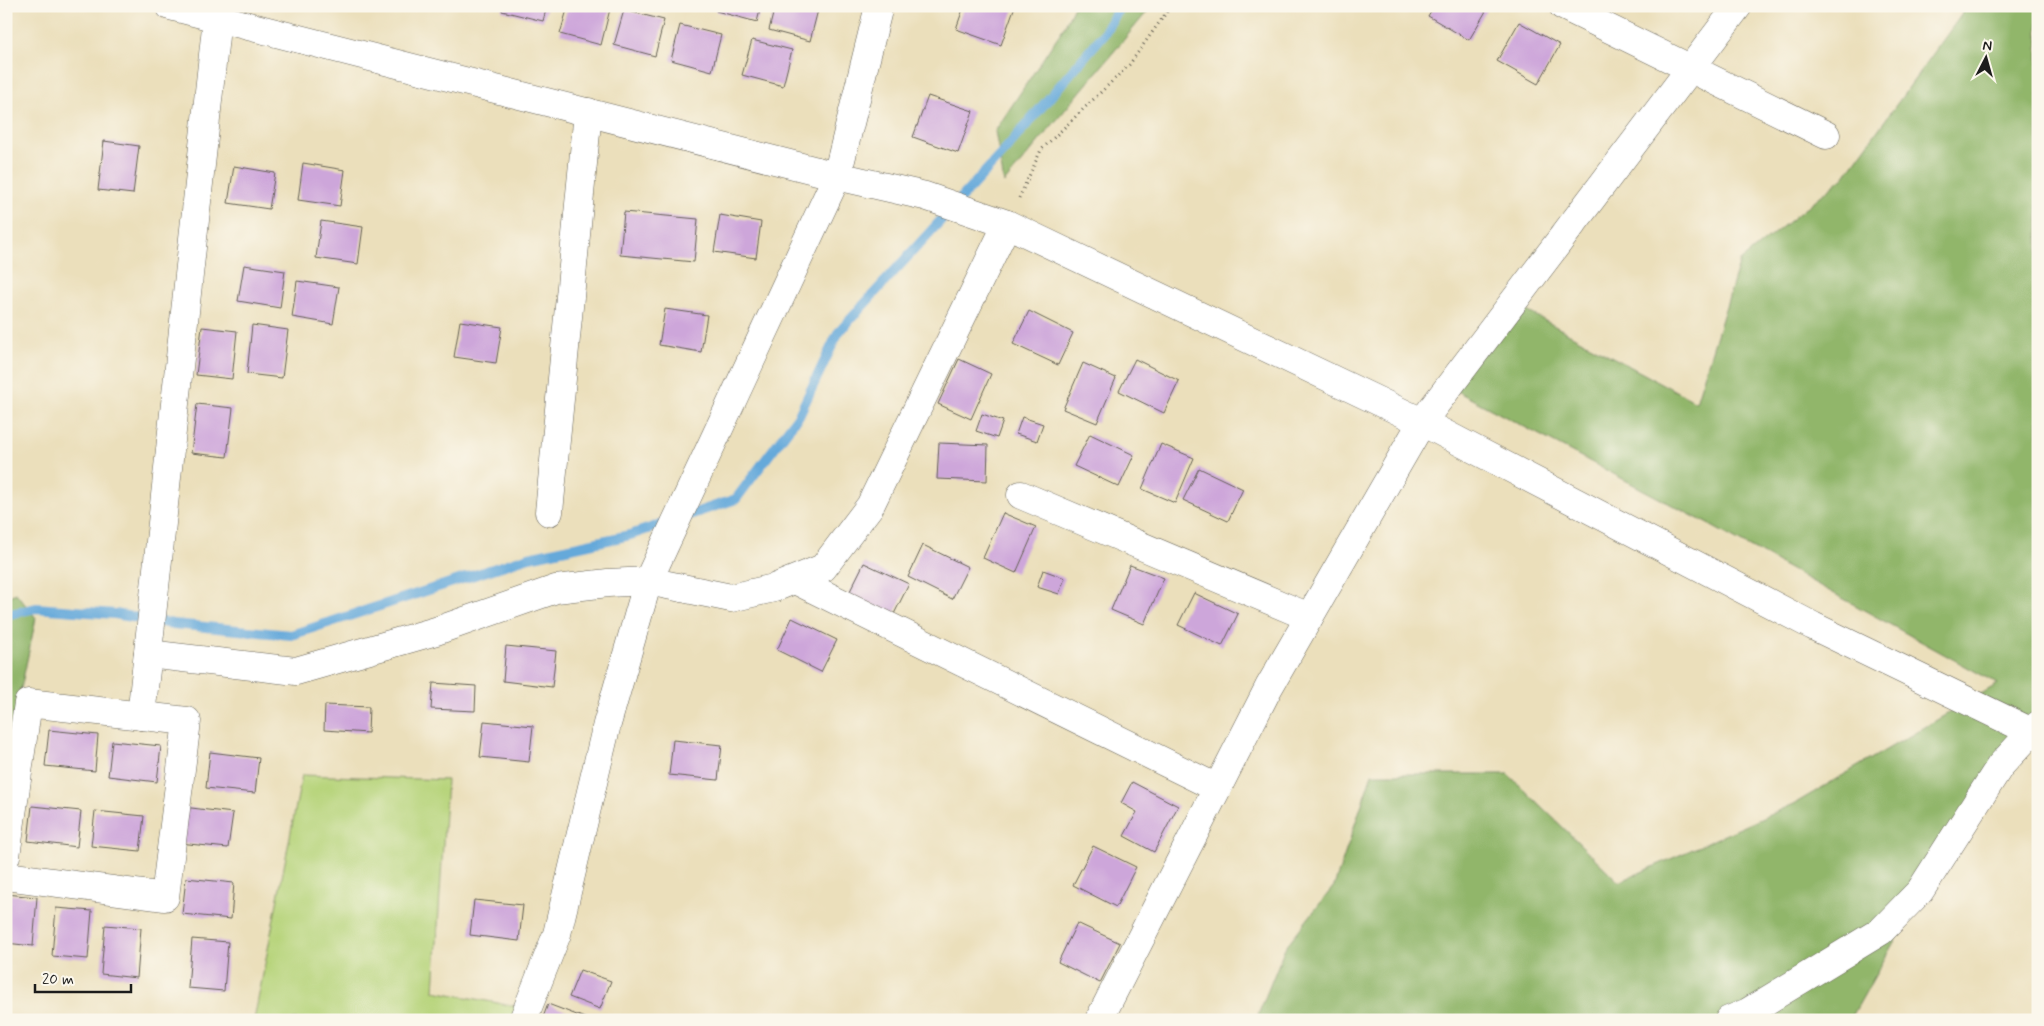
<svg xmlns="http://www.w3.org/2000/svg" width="2044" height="1026" font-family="Mynerve,sans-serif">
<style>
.green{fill:#b7d47b;stroke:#6a784c}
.forest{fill:#91b66b;stroke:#566944}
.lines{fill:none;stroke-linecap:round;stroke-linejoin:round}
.stream{stroke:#65a9da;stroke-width:10}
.building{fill:#cda6da}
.street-casing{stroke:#646054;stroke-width:29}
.secondary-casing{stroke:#646054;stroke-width:29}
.path{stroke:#646054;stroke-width:3;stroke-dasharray:1 4;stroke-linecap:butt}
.street{stroke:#fff;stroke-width:28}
.secondary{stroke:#fff;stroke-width:28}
</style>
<rect width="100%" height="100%" fill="#fbf7ec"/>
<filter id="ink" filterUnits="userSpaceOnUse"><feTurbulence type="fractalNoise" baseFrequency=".02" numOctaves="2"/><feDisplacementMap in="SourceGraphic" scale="10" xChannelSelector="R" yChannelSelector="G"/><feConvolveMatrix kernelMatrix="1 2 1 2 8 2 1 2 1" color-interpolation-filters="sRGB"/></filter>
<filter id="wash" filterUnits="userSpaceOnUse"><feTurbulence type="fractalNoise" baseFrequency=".0096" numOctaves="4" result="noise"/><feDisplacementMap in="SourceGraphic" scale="20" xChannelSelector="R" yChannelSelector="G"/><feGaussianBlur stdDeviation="1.12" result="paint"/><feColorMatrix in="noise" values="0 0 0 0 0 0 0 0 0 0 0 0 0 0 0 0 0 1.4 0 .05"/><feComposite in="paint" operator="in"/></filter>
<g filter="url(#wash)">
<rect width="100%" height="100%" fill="#ebdfbb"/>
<polygon class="green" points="302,775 447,780 434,991 529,1009 524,1020 254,1020"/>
<g class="forest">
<polygon points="1074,6 1152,6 1004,183 995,131 1064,27"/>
<polygon points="1971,6 2038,6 2038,732 1943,855 1850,1020 1256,1020 1286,946 1334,886 1372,774 1508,774 1619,882 1794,804 1998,684 1706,523 1449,387 1512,303 1696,402 1740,261 1844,177 1964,11"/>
<polygon points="16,593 36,618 6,759 6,597"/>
</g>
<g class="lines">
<polyline class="stream" points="6,615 36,608 115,614 173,624 291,635 529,557 630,535 736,499 799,415 838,333 1004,151 1103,35 1120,6"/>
</g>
<g id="blocks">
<g class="building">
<polygon points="503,6 547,6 543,21 502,11"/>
<polygon points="568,6 599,6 610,9 601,45 560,34"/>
<polygon points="717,6 761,6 757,22 716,11"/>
<polygon points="775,6 819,6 810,41 769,30"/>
<polygon points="964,6 1015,6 1001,45 956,29"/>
<polygon points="1434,6 1489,6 1469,40 1428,16"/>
<polygon points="624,10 664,20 655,56 614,45"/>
<polygon points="1519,22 1560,45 1538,84 1497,61"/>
<polygon points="680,25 721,35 712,71 671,60"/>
<polygon points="752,40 792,50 783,86 742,75"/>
<polygon points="928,96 973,111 958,153 913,137"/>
<polygon points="104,141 139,146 133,194 98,190"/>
<polygon points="303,163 345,170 340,206 298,200"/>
<polygon points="234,166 275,173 269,209 228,203"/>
<polygon points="624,212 698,219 694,262 620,255"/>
<polygon points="720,215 761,222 756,258 714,252"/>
<polygon points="321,221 363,227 358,264 316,258"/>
<polygon points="244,265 285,271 280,308 238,301"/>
<polygon points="297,281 339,287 333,324 292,317"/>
<polygon points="665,309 707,315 701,352 659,345"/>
<polygon points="1029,311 1073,333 1058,365 1013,344"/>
<polygon points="460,321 502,327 496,363 454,357"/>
<polygon points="252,325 288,330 282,378 247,374"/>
<polygon points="202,327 237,331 232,379 196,375"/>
<polygon points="959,359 991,374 971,419 938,404"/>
<polygon points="1135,359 1179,381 1164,413 1119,391"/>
<polygon points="1083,363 1116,378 1097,423 1063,409"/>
<polygon points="197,404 233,408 227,457 191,453"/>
<polygon points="982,414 1003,421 997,438 976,431"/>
<polygon points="1022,417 1043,424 1037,441 1016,434"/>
<polygon points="1090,434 1134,455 1119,487 1074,466"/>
<polygon points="939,443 988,445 987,481 937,479"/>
<polygon points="1161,444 1194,458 1175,503 1142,489"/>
<polygon points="1199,468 1243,489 1228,521 1183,500"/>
<polygon points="1003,513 1036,527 1016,573 983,558"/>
<polygon points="923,545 968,567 952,599 908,577"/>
<polygon points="864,563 909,584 893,616 848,595"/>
<polygon points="1130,565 1164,578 1144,624 1111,610"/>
<polygon points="1043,570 1065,578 1059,594 1037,587"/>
<polygon points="1194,593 1238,614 1222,646 1178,625"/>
<polygon points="792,618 837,640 821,672 777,650"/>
<polygon points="506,646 556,651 552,687 503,681"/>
<polygon points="433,683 476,686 475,711 431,709"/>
<polygon points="325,705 369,707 368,733 324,730"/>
<polygon points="484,721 533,726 529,762 480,757"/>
<polygon points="49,730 98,735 95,771 45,766"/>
<polygon points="673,740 722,745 718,780 669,775"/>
<polygon points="112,741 161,746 157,782 108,776"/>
<polygon points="210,752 259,758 255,793 206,788"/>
<polygon points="1132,782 1178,806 1154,852 1124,836 1137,812 1121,803"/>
<polygon points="32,806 81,811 77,847 28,841"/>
<polygon points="183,807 233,813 228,848 179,843"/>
<polygon points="95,811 144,816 140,851 91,846"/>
<polygon points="1093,846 1136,867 1116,907 1073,885"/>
<polygon points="186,878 234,883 231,919 182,914"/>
<polygon points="6,894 37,897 33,946 6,943"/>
<polygon points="474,900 523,905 519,941 470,935"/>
<polygon points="56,908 92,911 88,959 52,956"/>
<polygon points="1077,923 1120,943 1100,983 1058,962"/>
<polygon points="105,925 141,928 137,978 101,974"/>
<polygon points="192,939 228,942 224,991 188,988"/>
<polygon points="580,970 611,981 600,1009 569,997"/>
<polygon points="548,1004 590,1020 542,1020"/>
</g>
</g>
</g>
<g filter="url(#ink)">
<use href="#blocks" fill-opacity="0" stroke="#646054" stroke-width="1"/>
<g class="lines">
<g class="street-casing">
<g id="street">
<polyline points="1563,6 1826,135"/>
<polyline points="1021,495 1309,617"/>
<polyline points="549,512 588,112"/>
<polyline points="795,580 1217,788"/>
<polyline points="148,654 296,671 436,631 556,589 608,583 648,581 731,598 774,588 823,568 870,506 1007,224"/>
<polyline points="141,716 217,18"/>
<polyline points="6,856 28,703 187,721 165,897 6,876"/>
<polyline points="1099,1020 1269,687 1422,422 1738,6"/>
<polyline points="1729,1020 1748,1012 1881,931 1920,891 2000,766 2038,725"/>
</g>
</g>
<g class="secondary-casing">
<g id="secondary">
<polyline points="170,6 837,176 925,196 1007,224 1422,422 1813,626 2038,735"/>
<polyline points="523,1020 557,934 607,724 648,581 837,176 879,6"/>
</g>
</g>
<polyline class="path" points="1019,198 1041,150 1129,65 1171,6"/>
<use href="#street" class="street"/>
<use href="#secondary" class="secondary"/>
</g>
</g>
<rect width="2044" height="1026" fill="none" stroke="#fbf7ec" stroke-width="25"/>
<g transform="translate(1986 58) rotate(6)" stroke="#fbf7ec" stroke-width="4" paint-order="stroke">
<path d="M0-4L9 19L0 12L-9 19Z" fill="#1c1c1c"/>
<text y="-8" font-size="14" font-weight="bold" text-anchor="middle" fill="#1c1c1c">N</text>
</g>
<path d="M35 984v8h96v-8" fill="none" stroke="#1c1c1c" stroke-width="2.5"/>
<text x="42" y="984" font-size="15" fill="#1c1c1c" stroke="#fbf7ec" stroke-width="4" paint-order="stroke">20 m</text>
</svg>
